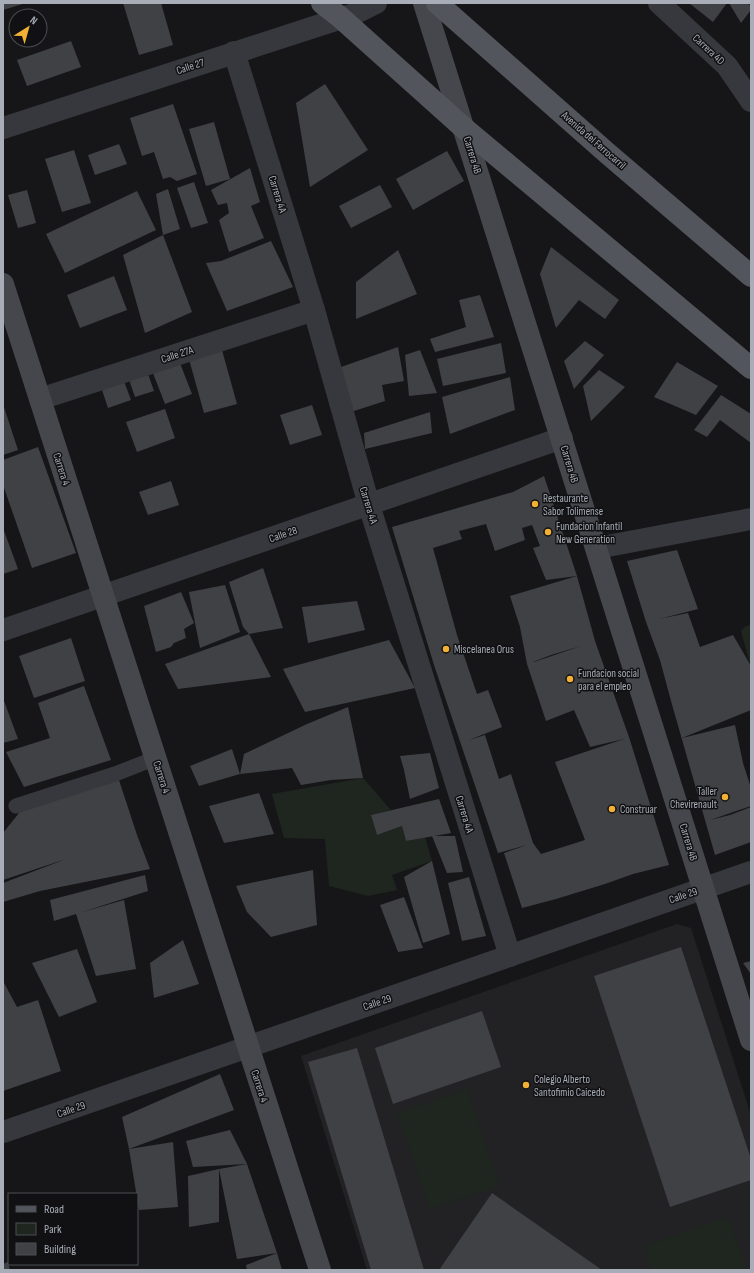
<svg xmlns="http://www.w3.org/2000/svg" width="754" height="1273" font-family="'Sofia Sans Condensed',sans-serif">
<style>
.built{fill:#222225}
.green{fill:#1e261f}
.building{fill:#404145;fill-rule:evenodd}
.lines{fill:none;stroke-linecap:round;stroke-linejoin:round}
.service{stroke:#37383d;stroke-width:15}
.minor{stroke:#37383d;stroke-width:22}
.tertiary{stroke:#37383d;stroke-width:22}
.secondary{stroke:#45474d;stroke-width:22}
.primary{stroke:#53555c;stroke-width:22}
.poi-dot{fill:#f2b134;stroke:#111113;stroke-width:1.5}
.labels{text-anchor:middle;stroke-width:3;stroke-linejoin:round;paint-order:stroke}
.street-label{font-size:11px;fill:#a8adb8;stroke:#111113}
.poi-label{font-size:11px;fill:#a8adb8;stroke:#111113;text-anchor:start}
</style>
<rect width="100%" height="100%" fill="#161618"/>
<polygon class="built" points="677,924 691,928 751,1115 751,1270 367,1270 301,1056"/>
<g class="green">
<polygon points="751,625 751,663 749,661 741,631 746,626"/>
<polygon points="363,778 391,810 371,815 377,835 402,826 406,841 425,837 432,861 392,875 397,890 368,896 329,886 325,839 284,838 272,794"/>
<polygon points="467,1089 500,1186 430,1209 397,1113"/>
<polygon points="728,1217 747,1270 652,1270 644,1246"/>
</g>
<g class="building">
<polygon points="3,3 26,3 3,10"/>
<polygon points="123,3 161,3 173,45 139,55"/>
<polygon points="689,3 727,3 713,22"/>
<polygon points="729,3 747,3 751,6 751,10 741,23"/>
<polygon points="71,41 81,67 27,86 17,60"/>
<polygon points="325,84 368,150 310,187 296,103"/>
<polygon points="173,104 197,174 177,181 170,177 163,179 154,152 142,156 130,118"/>
<polygon points="214,122 230,179 206,186 189,129"/>
<polygon points="119,144 127,164 95,175 88,155"/>
<polygon points="74,150 91,203 62,212 45,159"/>
<polygon points="447,151 464,181 413,210 396,179"/>
<polygon points="250,168 260,202 251,206 264,238 229,252 219,220 229,213 227,203 218,205 211,190"/>
<polygon points="194,182 208,223 191,228 177,188"/>
<polygon points="380,185 392,207 351,228 339,206"/>
<polygon points="168,189 180,229 163,235 156,194"/>
<polygon points="27,190 36,223 18,228 8,195"/>
<polygon points="137,191 156,230 65,273 46,234"/>
<polygon points="163,235 192,312 145,333 123,255"/>
<polygon points="271,241 293,287 227,311 206,263 221,261"/>
<polygon points="551,247 619,300 605,319 579,300 556,328 540,274"/>
<polygon points="398,250 417,294 356,319 356,282"/>
<polygon points="114,276 127,310 80,328 67,295"/>
<polygon points="480,295 494,337 435,352 430,339 466,327 459,300"/>
<polygon points="585,341 604,355 574,389 564,361"/>
<polygon points="220,343 237,404 204,413 187,352"/>
<polygon points="501,343 506,373 443,386 437,359"/>
<polygon points="398,347 404,381 382,385 385,401 351,412 341,367"/>
<polygon points="420,350 437,393 409,396 405,355"/>
<polygon points="178,358 192,394 165,404 151,368"/>
<polygon points="677,362 718,386 696,415 654,397"/>
<polygon points="146,368 154,391 135,397 127,374"/>
<polygon points="599,370 625,387 591,421 583,386"/>
<polygon points="122,376 131,400 108,408 100,384"/>
<polygon points="510,377 515,410 450,434 442,397"/>
<polygon points="721,395 751,414 751,443 720,420 707,437 694,430"/>
<polygon points="3,404 18,450 3,455"/>
<polygon points="312,405 322,435 290,445 280,415"/>
<polygon points="165,409 175,438 137,452 126,422"/>
<polygon points="430,412 432,433 365,449 364,433"/>
<polygon points="38,447 76,553 32,568 3,485 3,460"/>
<path d="M544,476L577,576L595,641L629,737L669,865L633,874L605,884L556,899L522,908L504,853L527,845L498,853L434,665L392,527L513,492ZM486,524L495,551L525,540L522,528L532,525L540,546L533,548L546,580L577,576L510,596L520,627L527,664L546,721L574,710L590,747L624,739L555,762L585,840L541,854L533,843L511,774L499,779L485,735L469,740L502,727L488,690L477,694L457,635L433,548L462,539L459,531ZM581,646L534,662H533L551,655Z"/>
<polygon points="171,481 179,505 148,515 139,492"/>
<polygon points="3,528 18,569 3,574"/>
<polygon points="677,550 698,609 659,619 688,613 700,647 733,635 751,666 751,710 682,738 735,725 743,763 751,788 751,806 710,820 730,815 751,807 751,842 715,855 671,701 660,660 646,622 627,561"/>
<polygon points="263,568 283,628 249,634 243,627 229,582"/>
<polygon points="225,585 240,632 200,648 189,592"/>
<polygon points="181,592 194,623 184,629 186,638 174,643 171,647 156,652 144,606"/>
<polygon points="357,601 365,630 308,643 302,607"/>
<polygon points="249,634 271,677 178,689 165,664"/>
<polygon points="71,638 85,681 34,698 19,656"/>
<polygon points="389,640 415,688 305,712 283,669"/>
<polygon points="84,686 111,760 24,787 6,752 50,738 38,703"/>
<polygon points="3,698 18,739 3,743"/>
<polygon points="348,707 363,778 331,780 301,785 292,768 240,774 199,786 190,766 232,749 240,774 244,754 307,724"/>
<polygon points="430,753 439,788 410,799 404,770 400,756"/>
<polygon points="118,777 137,835 150,869 40,891 3,902 3,883 66,859 3,880 3,833 27,803"/>
<polygon points="259,793 274,834 224,843 209,806"/>
<polygon points="439,799 451,833 406,841 402,826 377,835 371,815"/>
<polygon points="432,836 455,836 463,872 447,873"/>
<polygon points="432,861 450,934 423,943 404,877"/>
<polygon points="313,870 317,925 271,937 247,912 236,886"/>
<polygon points="145,875 148,891 79,913 124,900 136,969 96,976 76,914 54,921 50,900"/>
<polygon points="469,877 486,936 462,941 448,883"/>
<polygon points="404,897 423,948 398,952 380,905"/>
<polygon points="183,940 199,984 154,998 150,963"/>
<polygon points="681,947 751,1159 751,1180 670,1207 594,976"/>
<polygon points="77,949 97,1002 59,1017 32,963"/>
<polygon points="751,961 751,974 743,963"/>
<polygon points="3,981 17,1007 38,1000 61,1071 3,1091"/>
<polygon points="482,1011 501,1067 393,1104 375,1048"/>
<polygon points="357,1048 424,1270 371,1270 308,1062"/>
<polygon points="220,1074 234,1110 129,1149 122,1117"/>
<polygon points="230,1130 247,1164 193,1167 186,1141"/>
<polygon points="173,1142 178,1207 139,1210 129,1149"/>
<polygon points="247,1164 277,1253 237,1259 219,1169 219,1222 189,1227 188,1176 219,1169"/>
<polygon points="492,1193 602,1270 439,1270"/>
<polygon points="277,1253 282,1270 247,1270 246,1265"/>
<polygon points="8,1262 10,1270 3,1270 3,1264"/>
</g>
<g class="lines">
<polyline class="service" points="16,806 115,774 156,758"/>
<g class="minor">
<polyline points="659,3 727,66 751,101"/>
<polyline points="234,52 314,310 369,505 510,956"/>
<polyline points="3,128 354,14 376,3"/>
<polyline points="40,399 314,310"/>
<polyline points="597,548 751,519"/>
<polyline points="3,1132 751,872"/>
</g>
<polyline class="tertiary" points="3,630 562,438"/>
<g class="secondary">
<polyline points="424,3 751,1040"/>
<polyline points="3,284 320,1270"/>
</g>
<g class="primary">
<polyline points="322,3 340,17 465,129 751,368"/>
<polyline points="437,3 607,153 751,276"/>
</g>
</g>
<g class="poi-dot">
<circle cx="535" cy="504" r="4"/>
<circle cx="548" cy="532" r="4"/>
<circle cx="446" cy="649" r="4"/>
<circle cx="570" cy="679" r="4"/>
<circle cx="725" cy="797" r="4"/>
<circle cx="612" cy="809" r="4"/>
<circle cx="526" cy="1085" r="4"/>
</g>
<g class="labels">
<g class="street-label">
<text transform="translate(709 49) rotate(43)" y="4">Carrera 4D</text>
<text transform="translate(190 66) rotate(-18)" y="4">Calle 27</text>
<text transform="translate(594 140) rotate(41)" y="4">Avenida del Ferrocarril</text>
<text transform="translate(473 155) rotate(73)" y="4">Carrera 4B</text>
<text transform="translate(278 194) rotate(73)" y="4">Carrera 4A</text>
<text transform="translate(177 354) rotate(-18)" y="4">Calle 27A</text>
<text transform="translate(570 464) rotate(73)" y="4">Carrera 4B</text>
<text transform="translate(62 469) rotate(72)" y="4">Carrera 4</text>
<text transform="translate(369 505) rotate(73)" y="4">Carrera 4A</text>
<text transform="translate(283 534) rotate(-19)" y="4">Calle 28</text>
<text transform="translate(162 777) rotate(72)" y="4">Carrera 4</text>
<text transform="translate(465 814) rotate(73)" y="4">Carrera 4A</text>
<text transform="translate(689 842) rotate(73)" y="4">Carrera 4B</text>
<text transform="translate(683 895) rotate(-19)" y="4">Calle 29</text>
<text transform="translate(377 1002) rotate(-19)" y="4">Calle 29</text>
<text transform="translate(260 1086) rotate(72)" y="4">Carrera 4</text>
<text transform="translate(71 1109) rotate(-19)" y="4">Calle 29</text>
</g>
<g class="poi-label">
<text x="543" y="502">Restaurante<tspan x="543" dy="13">Sabor Tolimense</tspan></text>
<text x="556" y="530">Fundacion Infantil<tspan x="556" dy="13">New Generation</tspan></text>
<text x="454" y="653">Miscelanea Orus</text>
<text x="578" y="677">Fundacion social<tspan x="578" dy="13">para el empleo</tspan></text>
<text x="717" y="795" text-anchor="end">Taller<tspan x="717" dy="13">Chevirenault</tspan></text>
<text x="620" y="813">Construar</text>
<text x="534" y="1083">Colegio Alberto<tspan x="534" dy="13">Santofimio Caicedo</tspan></text>
</g>
</g>
<rect width="754" height="1273" fill="none" stroke="#a8adb8" stroke-width="8"/>
<rect x="8" y="1193" width="130" height="72" fill="#111113" stroke="#4d4f55"/>
<rect x="16" y="1206" width="20" height="6" fill="#53555c" stroke="#4d4f55"/>
<text x="44" y="1213" font-size="12" fill="#a8adb8">Road</text>
<rect x="16" y="1223" width="20" height="12" fill="#1e261f" stroke="#4d4f55"/>
<text x="44" y="1233" font-size="12" fill="#a8adb8">Park</text>
<rect x="16" y="1243" width="20" height="12" fill="#404145" stroke="#4d4f55"/>
<text x="44" y="1253" font-size="12" fill="#a8adb8">Building</text>
<g transform="translate(28 28) rotate(37)"><circle r="19" fill="#111113" stroke="#4d4f55"/>
<path d="M0-3L7 15L0 10L-7 15Z" fill="#f2b134"/>
<text y="-6" font-size="11" font-weight="bold" text-anchor="middle" fill="#a8adb8">N</text>
</g>
</svg>
